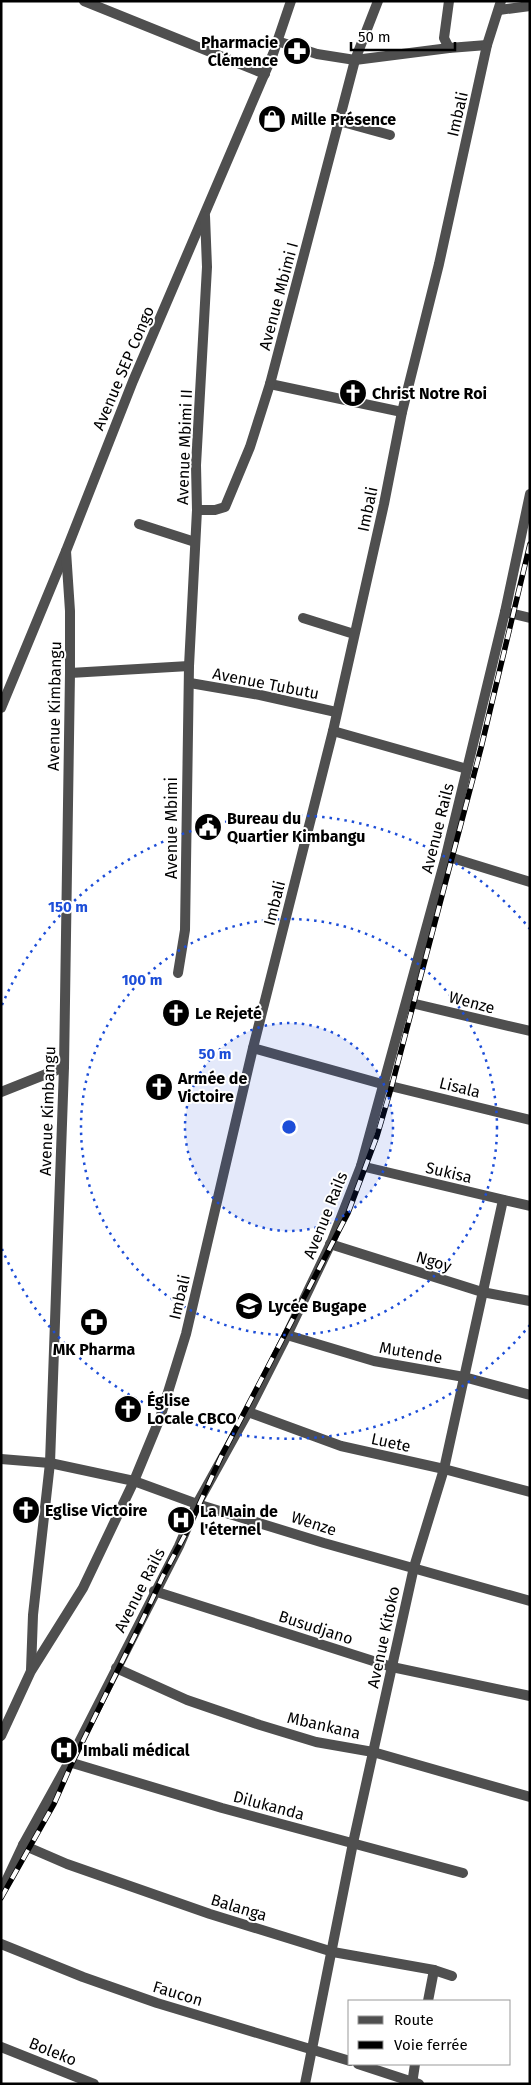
<svg xmlns="http://www.w3.org/2000/svg" width="531" height="2085" font-family="'Fira Sans',sans-serif">
<style>
.lines{fill:none;stroke-linecap:round;stroke-linejoin:round}
.minor{stroke:#4f4f4f;stroke-width:10}
.rail-casing{stroke:#000;stroke-width:5.5}
.rail{stroke:#fff;stroke-width:4;stroke-dasharray:11;stroke-linecap:butt}
.ring{fill:none;stroke:#1d4ed8;stroke-width:2.5;stroke-dasharray:2.5 5}
.labels{text-anchor:middle;stroke-width:4;stroke-linejoin:round;paint-order:stroke}
.poi-label{font-size:16px;font-weight:bold;fill:#000;stroke:#fff;text-anchor:start}
.street-label{font-size:16px;fill:#000;stroke:#fff}
.centre{fill:#1d4ed8;stroke:#fff;stroke-width:2.5}
.ring-label{font-size:15px;text-anchor:middle;font-weight:bold;fill:#1d4ed8;stroke:#fff;stroke-width:4;stroke-linejoin:round;paint-order:stroke}
</style>
<rect width="100%" height="100%" fill="#fff"/>
<g class="lines">
<g class="minor">
<polyline points="84,1 265,74"/>
<polyline points="449,1 444,38 449,48"/>
<polyline points="499,10 530,6"/>
<polyline points="277,41 317,54 355,60 449,48 487,45"/>
<polyline points="339,121 390,135"/>
<polyline points="270,384 402,412"/>
<polyline points="197,510 215,510 225,507 250,447 270,384 355,60 378,1"/>
<polyline points="139,524 195,542"/>
<polyline points="505,612 530,618"/>
<polyline points="303,618 354,634"/>
<polyline points="70,673 189,666"/>
<polyline points="190,683 260,695 336,712"/>
<polyline points="1,708 66,551 133,381 273,54 291,1"/>
<polyline points="333,731 467,769"/>
<polyline points="446,856 530,882"/>
<polyline points="178,973 185,930 189,666 197,510 196,465 207,267 205,216"/>
<polyline points="407,1002 530,1031"/>
<polyline points="253,1048 382,1084 530,1120"/>
<polyline points="1,1092 64,1067"/>
<polyline points="361,1166 530,1206"/>
<polyline points="330,1244 482,1292 530,1301"/>
<polyline points="287,1335 374,1361 464,1377 530,1395"/>
<polyline points="248,1412 341,1446 444,1469 530,1492"/>
<polyline points="1,1459 50,1463 134,1481 197,1504 324,1543 530,1601"/>
<polyline points="154,1591 392,1667 530,1696"/>
<polyline points="116,1668 187,1700 260,1725 316,1742 373,1752 530,1797"/>
<polyline points="31,1670 33,1615 50,1463 64,1067 70,673 70,611 66,551"/>
<polyline points="1,1736 31,1671 83,1588 134,1481 160,1418 186,1334 253,1048 333,731 384,504 402,412 439,264 487,45 501,1"/>
<polyline points="69,1762 222,1808 463,1873"/>
<polyline points="23,1845 67,1864 210,1914 333,1952 434,1970 452,1976"/>
<polyline points="1,1892 23,1845 69,1762 179,1546 197,1504 248,1412 287,1335 331,1243 361,1166 446,856 505,612 530,494"/>
<polyline points="1,1944 83,1977 157,2003 350,2061"/>
<polyline points="428,2001 434,1970"/>
<polyline points="1,2047 94,2084"/>
<polyline points="358,2064 419,2084"/>
<polyline points="305,2084 353,1843 414,1567 444,1469 503,1200"/>
<polyline points="412,2084 415,2064"/>
</g>
<g class="rail-casing">
<polyline id="rail" points="1,1898 54,1804 72,1763 141,1623 163,1576 187,1531 221,1457 348,1213 377,1136 392,1085 481,748 530,544"/>
</g>
<use href="#rail" class="rail"/>
</g>
<circle cx="289" cy="1127" r="104" fill="#1d4ed8" fill-opacity=".12"/>
<g class="ring">
<circle cx="289" cy="1127" r="104"/>
<circle cx="289" cy="1127" r="208"/>
<path d="M530 1325A312 312 0 0 1 2 1249M2 1005A312 312 0 0 1 530 929"/>
</g>
<defs>
<g id="pharmacy-disc" transform="scale(1.4375)"><circle r="9.5" fill="#000" stroke="#fff"/><path d="M-2-6h4v4h4v4h-4v4h-4v-4h-4v-4h4Z" fill="#fff"/></g>
<g id="shop-disc" transform="scale(1.4375)"><circle r="9.5" fill="#000" stroke="#fff"/><path d="M-5-2.5h2.3a2.7 3.5 0 0 1 5.4 0H5L5.5 6h-11ZM-1.5-2.5h3a1.5 2.3 0 0 0-3 0Z" fill="#fff"/></g>
<g id="church-disc" transform="scale(1.4375)"><circle r="9.5" fill="#000" stroke="#fff"/><path d="M-1.2-6h2.4v3.5h3.3v2.4h-3.3V6h-2.4V-.1h-3.3v-2.4h3.3Z" fill="#fff"/></g>
<g id="civic-disc" transform="scale(1.4375)"><circle r="9.5" fill="#000" stroke="#fff"/><path d="M-.6-6.5H3V-4.5H.6V-3L4-1V1h2V6H-6V1h2V-1L-.6-3ZM-1.2 2.5V6h2.4V2.5Z" fill="#fff"/></g>
<g id="school-disc" transform="scale(1.4375)"><circle r="9.5" fill="#000" stroke="#fff"/><path d="M0-5L7-2L0 1L-7-2ZM-4 1L0 2.5L4 1V4Q0 6-4 4Z" fill="#fff"/></g>
<g id="hospital-disc" transform="scale(1.4375)"><circle r="9.5" fill="#000" stroke="#fff"/><path d="M-5-5h3v3.5h4V-5h3V5h-3V1.5h-4V5h-3Z" fill="#fff"/></g>
</defs>
<g fill-rule="evenodd">
<use href="#pharmacy-disc" x="297" y="51"/>
<use href="#shop-disc" x="272" y="119"/>
<use href="#church-disc" x="353" y="393"/>
<use href="#civic-disc" x="208" y="827"/>
<use href="#church-disc" x="176" y="1013"/>
<use href="#church-disc" x="159" y="1087"/>
<use href="#school-disc" x="249" y="1306"/>
<use href="#pharmacy-disc" x="94" y="1322"/>
<use href="#church-disc" x="128" y="1409"/>
<use href="#church-disc" x="26" y="1510"/>
<use href="#hospital-disc" x="181" y="1520"/>
<use href="#hospital-disc" x="64" y="1750"/>
</g>
<g class="labels">
<g class="poi-label">
<text x="278" y="48" text-anchor="end">Pharmacie<tspan x="278" dy="18">Clémence</tspan></text>
<text x="291" y="125">Mille Présence</text>
<text x="372" y="399">Christ Notre Roi</text>
<text x="227" y="824">Bureau du<tspan x="227" dy="18">Quartier Kimbangu</tspan></text>
<text x="195" y="1019">Le Rejeté</text>
<text x="178" y="1084">Armée de<tspan x="178" dy="18">Victoire</tspan></text>
<text x="268" y="1312">Lycée Bugape</text>
<text x="94" y="1355" text-anchor="middle">MK Pharma</text>
<text x="147" y="1406">Église<tspan x="147" dy="18">Locale CBCO</tspan></text>
<text x="45" y="1516">Eglise Victoire</text>
<text x="200" y="1517">La Main de<tspan x="200" dy="18">l'éternel</tspan></text>
<text x="83" y="1756">Imbali médical</text>
</g>
<g class="street-label">
<text transform="translate(457 114) rotate(-77)" y="6">Imbali</text>
<text transform="translate(278 296) rotate(-75)" y="6">Avenue Mbimi I</text>
<text transform="translate(123 368) rotate(-67)" y="6">Avenue SEP Congo</text>
<text transform="translate(184 447) rotate(-88)" y="6">Avenue Mbimi II</text>
<text transform="translate(367 509) rotate(-78)" y="6">Imbali</text>
<text transform="translate(266 683) rotate(11)" y="6">Avenue Tubutu</text>
<text transform="translate(54 706) rotate(-89)" y="6">Avenue Kimbangu</text>
<text transform="translate(171 828) rotate(-90)" y="6">Avenue Mbimi</text>
<text transform="translate(437 828) rotate(-76)" y="6">Avenue Rails</text>
<text transform="translate(274 903) rotate(-76)" y="6">Imbali</text>
<text transform="translate(472 1002) rotate(15)" y="6">Wenze</text>
<text transform="translate(460 1087) rotate(14)" y="6">Lisala</text>
<text transform="translate(47 1111) rotate(-88)" y="6">Avenue Kimbangu</text>
<text transform="translate(449 1172) rotate(13)" y="6">Sukisa</text>
<text transform="translate(325 1215) rotate(-68)" y="6">Avenue Rails</text>
<text transform="translate(434 1261) rotate(17)" y="6">Ngoy</text>
<text transform="translate(179 1297) rotate(-77)" y="6">Imbali</text>
<text transform="translate(411 1352) rotate(10)" y="6">Mutende</text>
<text transform="translate(391 1442) rotate(12)" y="6">Luete</text>
<text transform="translate(314 1523) rotate(18)" y="6">Wenze</text>
<text transform="translate(139 1590) rotate(-63)" y="6">Avenue Rails</text>
<text transform="translate(316 1627) rotate(18)" y="6">Busudjano</text>
<text transform="translate(383 1637) rotate(-78)" y="6">Avenue Kitoko</text>
<text transform="translate(324 1725) rotate(13)" y="6">Mbankana</text>
<text transform="translate(269 1805) rotate(15)" y="6">Dilukanda</text>
<text transform="translate(239 1907) rotate(17)" y="6">Balanga</text>
<text transform="translate(178 1993) rotate(17)" y="6">Faucon</text>
<text transform="translate(53 2051) rotate(22)" y="6">Boleko</text>
</g>
</g>
<circle cx="289" cy="1127" r="8" class="centre"/>
<g class="ring-label">
<text x="68" y="912">150 m</text>
<text x="142" y="985">100 m</text>
<text x="215" y="1059">50 m</text>
</g>
<rect width="531" height="2085" fill="none" stroke="#000000" stroke-width="5"/>
<rect x="348" y="2000" width="162" height="65" fill="#ffffff" stroke="#999999"/>
<rect x="358" y="2016" width="25" height="8" fill="#4f4f4f" stroke="#999999"/>
<text x="394" y="2025" font-size="15" fill="#000000">Route</text>
<rect x="358" y="2041" width="25" height="8" fill="#000000" stroke="#999999"/>
<text x="394" y="2050" font-size="15" fill="#000000">Voie ferrée</text>
<path d="M351 42v8h104v-8" fill="none" stroke="#000000" stroke-width="2.5"/>
<text x="358" y="42" font-size="15" fill="#000000" stroke="#ffffff" stroke-width="4" paint-order="stroke">50 m</text>
</svg>
